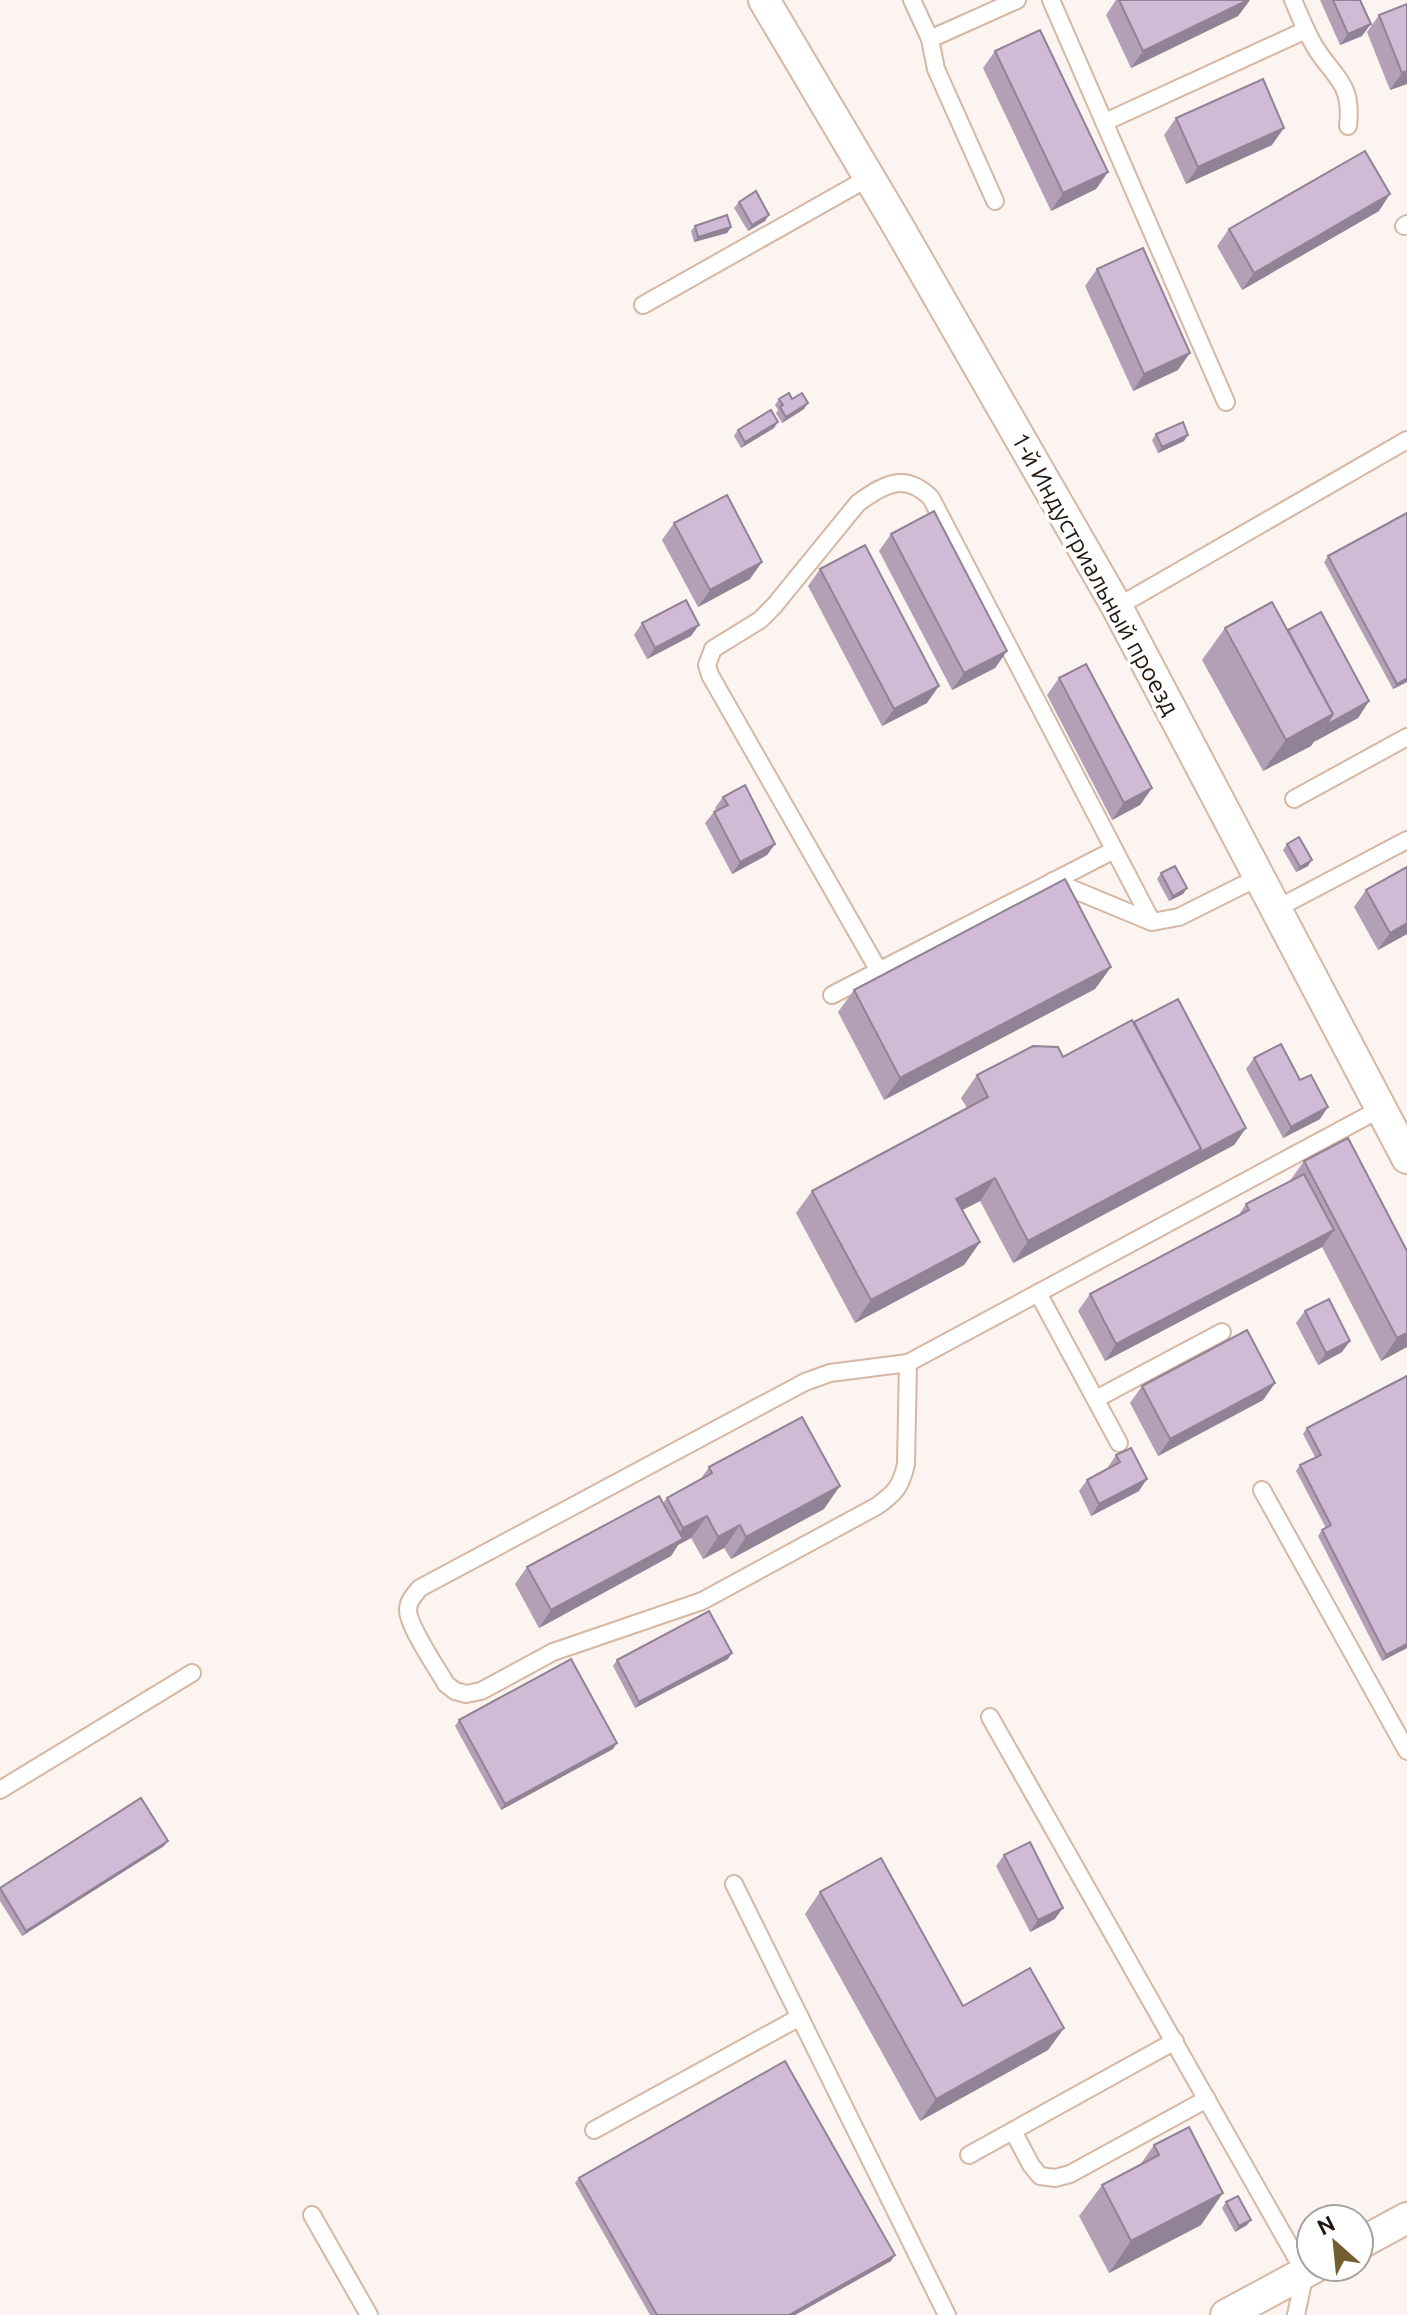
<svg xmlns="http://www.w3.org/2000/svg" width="1407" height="2315" font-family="Ubuntu,sans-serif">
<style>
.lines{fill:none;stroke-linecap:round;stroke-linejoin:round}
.lane-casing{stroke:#d6b7a3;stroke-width:20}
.street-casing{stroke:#d6b7a3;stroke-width:34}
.lane{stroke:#fff;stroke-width:16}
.street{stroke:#fff;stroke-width:30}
.wall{fill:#b3a0b7}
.shaded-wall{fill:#928295}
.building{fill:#d0bad5;stroke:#928295;stroke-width:2}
.labels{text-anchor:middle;stroke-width:7;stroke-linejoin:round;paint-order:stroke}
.street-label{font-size:24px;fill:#21160f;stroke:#fff}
</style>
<rect width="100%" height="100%" fill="#fbf4f0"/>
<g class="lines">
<g class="lane-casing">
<g id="lane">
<polyline points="912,0 930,39"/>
<polyline points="1051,0 1226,402"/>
<path d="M1293,0C1300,16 1306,32 1315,47C1335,79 1353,83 1348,126"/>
<polyline points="1105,122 1306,30"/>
<polyline points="995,201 936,69 930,39 1017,0"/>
<polyline points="1404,226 1407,224"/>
<polyline points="643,305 870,177"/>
<polyline points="1117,607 1407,440"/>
<polyline points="1294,799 1407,737"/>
<polyline points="1053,881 1152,922"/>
<polyline points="1276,909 1407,840"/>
<path d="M879,971L710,675L707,665L713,649L760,620L774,606L858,503C884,484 905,472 931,498L1152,922L1179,917L1259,877"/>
<polyline points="832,995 1114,850"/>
<polyline points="1038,1293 1119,1443"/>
<path d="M908,1363L906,1464C901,1487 895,1493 877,1506L702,1601L553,1652L481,1691L466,1694L455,1691L446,1684C437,1668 408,1626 408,1610C408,1601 414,1595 420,1588L805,1382L830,1373L908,1363L1380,1109"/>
<polyline points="1096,1399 1222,1332"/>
<polyline points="1262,1490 1407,1751"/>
<polyline points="990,1717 1305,2273 1296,2315"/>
<polyline points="0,1790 192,1673"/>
<polyline points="734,1884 947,2315"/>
<polyline points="594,2130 800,2017"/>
<polyline points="1013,2131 1031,2165 1040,2176 1055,2178 1070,2174 1207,2099"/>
<polyline points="969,2155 1175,2041"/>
<polyline points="312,2215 369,2315"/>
</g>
</g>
<g class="street-casing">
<g id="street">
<polyline points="764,0 895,221 1117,607 1407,1158"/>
<polyline points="1359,2244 1407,2218"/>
<polyline points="1226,2315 1315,2267"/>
</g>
</g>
<use href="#lane" class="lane"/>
<use href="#street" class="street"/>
</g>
<g class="wall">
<polygon points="1116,0 1250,0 1238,16 1131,68 1106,15"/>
<polygon points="1320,0 1360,0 1362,36 1340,45"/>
<polygon points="1407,4 1407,84 1390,90 1367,32 1379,15"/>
<polygon points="995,51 1108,172 1096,189 1051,211 983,68"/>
<polygon points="1176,118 1272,145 1186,184 1164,135"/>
<polygon points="739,202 765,221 748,231 734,208"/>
<polygon points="1379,211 1242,290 1217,246 1229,229"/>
<polygon points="695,226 731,227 727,233 694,242 691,231"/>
<polygon points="1097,269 1178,370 1133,391 1085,286"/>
<polygon points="779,399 792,399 804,409 782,423 776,413 778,410 775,405"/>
<polygon points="774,428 741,448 734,436 738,430"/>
<polygon points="1156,434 1184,441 1158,453 1152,440"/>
<polygon points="674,523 750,579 698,607 662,540"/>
<polygon points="891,534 1007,651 995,668 952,690 879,551"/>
<polygon points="1328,556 1407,682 1393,689 1324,562"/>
<polygon points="820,569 927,703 882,726 808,586"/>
<polygon points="642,623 691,636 647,659 634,635"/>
<polygon points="1225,628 1288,630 1369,701 1358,718 1314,741 1311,746 1263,771 1202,660"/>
<polygon points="1059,678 1152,788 1140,805 1112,820 1047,695"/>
<polygon points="723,797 775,844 767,855 732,874 705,823 714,812 716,810 715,808"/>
<polygon points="1287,844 1308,866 1296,872 1283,850"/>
<polygon points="1161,873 1187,888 1183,894 1169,901 1157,879"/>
<polygon points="1366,890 1407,934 1378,950 1354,907"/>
<polygon points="1111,967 1095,989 884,1100 838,1012 854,990"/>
<polygon points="1134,1022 1246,1128 1234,1145 1013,1263 980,1201 962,1210 980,1242 964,1265 855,1323 796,1213 812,1191 967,1108 961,1098 977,1075 1063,1057"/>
<polygon points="1254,1058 1320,1119 1283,1138 1246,1069"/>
<polygon points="1304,1161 1407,1251 1407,1347 1381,1361 1322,1247 1105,1361 1078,1311 1090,1294 1238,1216 1246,1204 1289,1182"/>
<polygon points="1305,1311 1342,1352 1318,1365 1296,1323"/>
<polygon points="1407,1376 1407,1648 1382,1661 1318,1536 1322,1530 1326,1528 1296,1471 1300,1465 1315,1457 1303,1434 1307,1428"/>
<polygon points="1275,1383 1263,1400 1158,1456 1130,1403 1142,1386"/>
<polygon points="1116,1455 1139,1491 1091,1516 1079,1491 1087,1480 1109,1468 1108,1467"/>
<polygon points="709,1467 824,1509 731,1559 724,1548 703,1559 691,1538 678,1545 671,1556 539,1628 515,1584 527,1567 663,1503 667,1498 700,1480"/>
<polygon points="728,1659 635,1708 613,1666 617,1660"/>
<polygon points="459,1720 613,1749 501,1810 455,1726"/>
<polygon points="164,1846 22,1936 0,1901 0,1888"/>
<polygon points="1004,1855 1055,1919 1030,1932 996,1866"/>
<polygon points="820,1892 963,2006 1064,2028 1048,2050 920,2121 805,1914"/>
<polygon points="1154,2145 1201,2225 1109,2273 1079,2216 1102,2185 1140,2165"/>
<polygon points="579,2178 891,2261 795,2315 650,2315 575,2183"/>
<polygon points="1226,2202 1247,2225 1235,2232 1222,2208"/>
</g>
<g class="shaded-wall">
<polygon points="1250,0 1238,16 1131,68 1143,51"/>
<polygon points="1371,24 1362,36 1340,45 1348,34"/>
<polygon points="1407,71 1407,84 1390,90 1402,73"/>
<polygon points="1284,128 1272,145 1186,184 1198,167"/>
<polygon points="1108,172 1096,189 1051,211 1063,193"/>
<polygon points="1390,194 1379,211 1242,290 1254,273"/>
<polygon points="769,215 765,221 748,231 752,225"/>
<polygon points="731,227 727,233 694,242 698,237"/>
<polygon points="1190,353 1178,370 1133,391 1144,374"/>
<polygon points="808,403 804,409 782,423 786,417"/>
<polygon points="778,422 774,428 741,448 745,442"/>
<polygon points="1188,435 1184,441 1158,453 1162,447"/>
<polygon points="762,562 750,579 698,607 710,590"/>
<polygon points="699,625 691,636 647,659 655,648"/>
<polygon points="1007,651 995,668 952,690 964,673"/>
<polygon points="1407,678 1407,682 1393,689 1397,684"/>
<polygon points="939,686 927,703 882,726 894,709"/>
<polygon points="1369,701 1358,718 1314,742 1326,725"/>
<polygon points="1333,714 1311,746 1263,771 1286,740"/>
<polygon points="1152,788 1140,805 1112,820 1124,803"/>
<polygon points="775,844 767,855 732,874 740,862"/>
<polygon points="1312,860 1308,866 1296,872 1300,867"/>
<polygon points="1187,888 1183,894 1169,901 1173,896"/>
<polygon points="1407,923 1407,934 1378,950 1390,933"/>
<polygon points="1111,967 1095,989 884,1100 900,1078"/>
<polygon points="1328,1107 1320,1119 1283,1138 1291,1127"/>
<polygon points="1246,1128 1234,1145 1013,1263 1028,1241 1201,1149"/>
<polygon points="995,1178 980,1201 941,1221 956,1199"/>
<polygon points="1334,1230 1322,1247 1105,1361 1116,1344"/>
<polygon points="980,1242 964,1265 855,1323 871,1300"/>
<polygon points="1407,1333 1407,1347 1381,1361 1397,1338"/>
<polygon points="1350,1341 1342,1352 1318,1365 1326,1353"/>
<polygon points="1275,1383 1263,1400 1158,1456 1170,1439"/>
<polygon points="1147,1479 1139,1491 1091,1516 1099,1504"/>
<polygon points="840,1486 824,1509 731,1559 746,1537"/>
<polygon points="707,1516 691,1538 678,1545 671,1556 539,1628 551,1610 672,1545 683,1528"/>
<polygon points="740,1525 724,1548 703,1559 718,1537"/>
<polygon points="1407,1644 1407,1648 1382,1661 1386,1655"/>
<polygon points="732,1653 728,1659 635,1708 639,1702"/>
<polygon points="617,1743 613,1749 501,1810 505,1804"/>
<polygon points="168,1841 164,1846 22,1936 26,1931"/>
<polygon points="1063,1908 1055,1919 1030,1932 1038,1920"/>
<polygon points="1064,2028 1048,2050 920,2121 936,2099"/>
<polygon points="1223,2193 1201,2225 1109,2273 1131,2241"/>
<polygon points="1251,2220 1247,2225 1235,2232 1239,2226"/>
<polygon points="895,2255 891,2261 795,2315 789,2315"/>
</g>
<g class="building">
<polygon points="1119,0 1248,0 1143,51"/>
<polygon points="1333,0 1360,0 1371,24 1348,34"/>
<polygon points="1407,4 1407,71 1402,73 1379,15"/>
<polygon points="1040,30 1108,172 1063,193 995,51"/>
<polygon points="1263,79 1284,128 1198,167 1176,118"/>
<polygon points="1365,151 1390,194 1254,273 1229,229"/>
<polygon points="756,191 769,215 752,225 739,202"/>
<polygon points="727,215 731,227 698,237 695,226"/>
<polygon points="1143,248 1190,353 1144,374 1097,269"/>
<polygon points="789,393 792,399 802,393 808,403 786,417 780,407 783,405 779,399"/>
<polygon points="771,410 778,422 745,442 738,430"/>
<polygon points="1183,422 1188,435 1162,447 1156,434"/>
<polygon points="727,495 762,562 710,590 674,523"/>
<polygon points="934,511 1007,651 964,673 891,534"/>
<polygon points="1407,513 1407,678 1397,684 1328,556"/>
<polygon points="865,545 939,686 894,709 820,569"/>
<polygon points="686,600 699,625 655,648 642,623"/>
<polygon points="1272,602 1333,714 1286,740 1225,628"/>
<polygon points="1321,612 1369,701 1326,725 1333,714 1288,630"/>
<polygon points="1086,664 1152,788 1124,803 1059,678"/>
<polygon points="745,785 775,844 740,862 714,812 728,805 723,797"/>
<polygon points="1299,837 1312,860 1300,867 1287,844"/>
<polygon points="1175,866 1187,888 1173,896 1161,873"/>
<polygon points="1407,867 1407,923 1390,933 1366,890"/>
<polygon points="1065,879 1111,967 900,1078 854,990"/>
<polygon points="1178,999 1246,1128 1197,1154 1201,1149 1134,1022"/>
<polygon points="1132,1020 1201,1149 1028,1241 995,1178 956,1199 980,1242 871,1300 812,1191 988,1097 977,1075 1033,1046 1058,1047 1063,1057"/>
<polygon points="1281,1044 1300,1080 1311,1075 1328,1107 1291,1127 1254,1058"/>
<polygon points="1348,1138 1407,1251 1407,1333 1397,1338 1304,1161"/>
<polygon points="1304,1174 1334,1230 1116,1344 1090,1294 1249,1210 1246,1204"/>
<polygon points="1329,1299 1350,1341 1326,1353 1305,1311"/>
<polygon points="1247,1330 1275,1383 1170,1439 1142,1386"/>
<polygon points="1407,1376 1407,1644 1386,1655 1322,1530 1331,1525 1300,1465 1321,1455 1307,1428"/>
<polygon points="802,1417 840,1486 746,1537 740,1525 718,1537 707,1516 683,1528 667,1498 712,1473 709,1467"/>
<polygon points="1131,1448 1147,1479 1099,1504 1087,1480 1120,1462 1116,1455"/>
<polygon points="659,1496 683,1539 551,1610 527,1567"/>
<polygon points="709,1611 732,1653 639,1702 617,1660"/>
<polygon points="571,1659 617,1743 505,1804 459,1720"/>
<polygon points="141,1798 168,1841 26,1931 0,1888"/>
<polygon points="1030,1842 1063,1908 1038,1920 1004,1855"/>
<polygon points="881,1858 963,2006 1030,1968 1064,2028 936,2099 820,1892"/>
<polygon points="785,2061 895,2255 789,2315 657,2315 579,2178"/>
<polygon points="1189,2127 1223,2193 1131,2241 1102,2185 1159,2155 1154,2145"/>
<polygon points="1238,2196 1251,2220 1239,2226 1226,2202"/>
</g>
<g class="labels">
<g class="street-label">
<text transform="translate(1095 574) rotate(61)" y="8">1-й Индустриальный проезд</text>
</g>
</g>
<g transform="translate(1335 2243) rotate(333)"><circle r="38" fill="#ffffff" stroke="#a6a29f" stroke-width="2"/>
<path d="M0-6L14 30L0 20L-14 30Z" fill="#725f2e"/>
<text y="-12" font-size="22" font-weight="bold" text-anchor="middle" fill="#21160f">N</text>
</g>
</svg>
